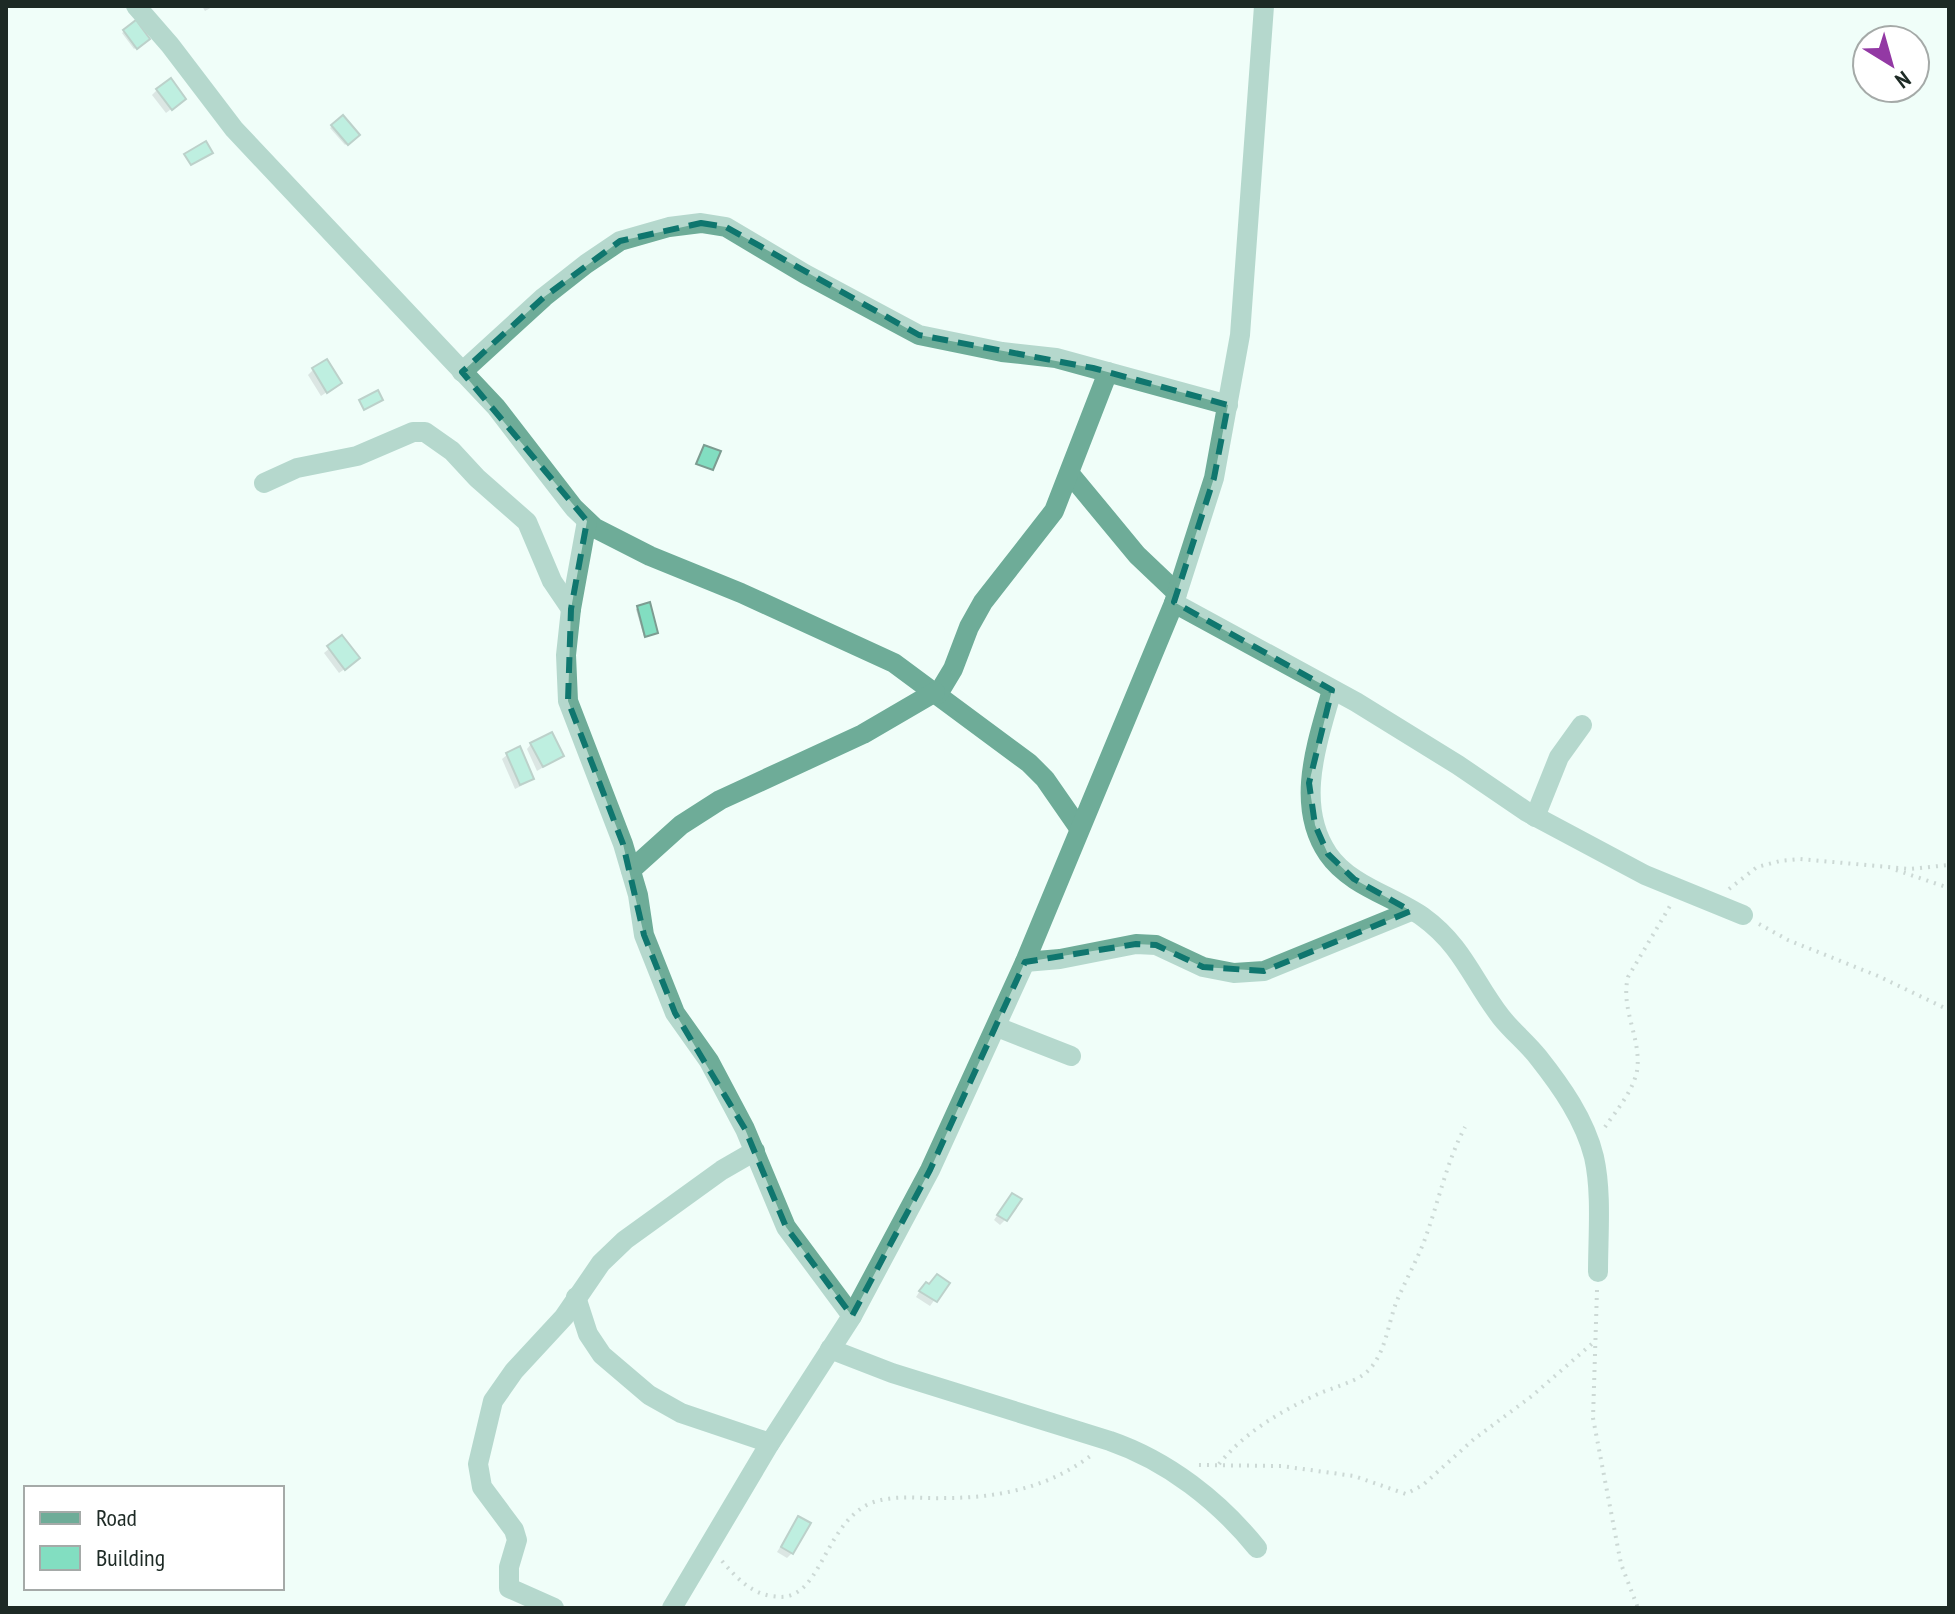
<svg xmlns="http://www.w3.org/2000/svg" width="1955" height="1614" font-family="'PT Sans Narrow',sans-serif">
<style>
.shadow{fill:#0003}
.building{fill:#82dec1;stroke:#7c9c91;stroke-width:2}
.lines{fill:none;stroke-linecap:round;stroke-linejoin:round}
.path{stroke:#a0aea9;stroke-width:4;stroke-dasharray:2 6;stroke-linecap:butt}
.minor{stroke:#6eac98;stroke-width:20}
.marked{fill:none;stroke:#0f766e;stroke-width:6;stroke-dasharray:16 10;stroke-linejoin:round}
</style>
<rect width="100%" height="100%" fill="#f0fef9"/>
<g class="shadow">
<polygon points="202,6 214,6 205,11"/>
<polygon points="136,23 148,39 134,49 122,33"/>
<polygon points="157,90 179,103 166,113 152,95"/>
<polygon points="343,118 358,135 345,145 330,128"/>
<polygon points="313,370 340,383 321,396 308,375"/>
<polygon points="638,608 654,634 644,637 636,609"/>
<polygon points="342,638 353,663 339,673 324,653"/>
<polygon points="531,744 562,756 537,771 527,749"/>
<polygon points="507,755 532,779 527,783 515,789 502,759"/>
<polygon points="1008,1200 1005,1220 1000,1225 994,1220"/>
<polygon points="947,1283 930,1306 916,1297 921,1289"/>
<polygon points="799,1518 792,1553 787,1558 777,1552"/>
</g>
<g class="building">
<polygon points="136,20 150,39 137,49 123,30"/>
<polygon points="171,78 186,99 172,110 156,89"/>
<polygon points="343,115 360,135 348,145 331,125"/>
<polygon points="206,141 213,153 191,165 184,154"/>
<polygon points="327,359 342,383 327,393 312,368"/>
<polygon points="378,390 383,400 364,410 359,400"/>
<polygon points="704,445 721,451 713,470 696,464"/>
<polygon points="650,602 658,633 645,637 637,606"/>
<polygon points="342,635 360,658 345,670 327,646"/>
<polygon points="552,732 564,756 543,767 530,743"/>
<polygon points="520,746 534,779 520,785 506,753"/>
<polygon points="1012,1193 1022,1199 1007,1221 997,1215"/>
<polygon points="937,1274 950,1283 937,1302 919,1291 926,1282 929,1284"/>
<polygon points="798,1516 811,1523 793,1554 781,1547"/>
</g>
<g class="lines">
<g class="path">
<polyline points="1896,870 1949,888"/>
<polyline points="1729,889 1757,867 1780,861 1800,859 1910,869 1949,865"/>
<polyline points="1759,924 1788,940 1878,976 1949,1010"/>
<path d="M1605,1127C1616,1111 1633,1091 1637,1071C1642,1039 1620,1009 1628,977L1670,906"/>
<polyline points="1597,1290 1593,1418 1621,1564 1638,1608"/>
<path d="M1219,1464C1245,1432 1281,1411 1318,1394C1332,1388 1351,1383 1363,1375C1385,1359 1387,1327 1396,1303C1405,1281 1418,1259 1426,1236C1439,1200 1447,1161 1465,1127"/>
<polyline points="1199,1465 1281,1466 1354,1476 1406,1494 1423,1485 1474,1439 1532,1396 1594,1342"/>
<path d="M722,1561C736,1577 749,1592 771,1596C779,1597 786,1598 794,1594C823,1580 830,1521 871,1503C895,1494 919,1499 944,1498C998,1498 1049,1488 1093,1454"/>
</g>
<g class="minor">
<polyline points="136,6 170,45 234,129 496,407 574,508 595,528 650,556 741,593 894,663 1029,763 1045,779 1079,828"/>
<polyline points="462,372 544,297 586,264 620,241 669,227 701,223 726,227 805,274 919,335 1002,352 1056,358 1228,405"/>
<polyline points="1070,474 1137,555 1177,593"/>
<polyline points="264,483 297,468 357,456 413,432 425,432 452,451 477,478 527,522 552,581 571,609"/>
<polyline points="587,521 571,609 566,655 568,701 623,844 638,895 644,935 675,1013 709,1061 745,1129 786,1227 852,1316"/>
<polyline points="1174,603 1356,702 1458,765 1527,812 1645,875 1743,915"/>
<path d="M1332,690C1318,741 1294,804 1328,854C1350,886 1393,896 1423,917C1463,946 1473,981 1501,1017C1512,1031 1527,1043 1538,1057C1561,1086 1585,1120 1594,1157C1602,1193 1598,1235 1598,1272"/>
<polyline points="938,694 953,669 969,627 983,602 1054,511 1108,372"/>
<polyline points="1535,817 1559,757 1582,725"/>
<polyline points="631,870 681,825 720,800 863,734 935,692"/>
<polyline points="1025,962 1060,959 1136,944 1156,945 1203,967 1234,973 1264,971 1411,911"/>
<polyline points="997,1027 1071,1056"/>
<polyline points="576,1297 588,1334 602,1355 649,1395 681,1413 770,1443"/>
<path d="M830,1349L892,1373L1110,1441C1168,1461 1219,1501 1257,1548"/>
<polyline points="554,1608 509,1588 509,1567 517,1540 514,1530 482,1487 478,1464 493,1401 514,1371 564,1317 601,1263 625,1240 722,1170 755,1151"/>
<polyline points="672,1608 770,1443 852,1316 930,1170 1025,962 1174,603 1214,478 1240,335 1264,6"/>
</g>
</g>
<path d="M0 0H1955V1614H0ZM701,223L726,227L919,335L1093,368L1228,405L1214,478L1174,602L1332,690L1309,783L1315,825L1328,854L1354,879L1411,911L1264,971L1203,967L1156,945L1136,944L1025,962L930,1170L852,1316L786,1227L745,1129L675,1013L644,935L623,844L568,701L571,609L587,521L462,372L544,297L620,241Z" fill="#f0fef9" fill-opacity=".55" fill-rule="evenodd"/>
<path class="marked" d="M701,223L726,227L919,335L1093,368L1228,405L1214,478L1174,602L1332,690L1309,783L1315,825L1328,854L1354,879L1411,911L1264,971L1203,967L1156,945L1136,944L1025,962L930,1170L852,1316L786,1227L745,1129L675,1013L644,935L623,844L568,701L571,609L587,521L462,372L544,297L620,241Z"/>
<rect width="1955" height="1614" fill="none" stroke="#1d2a25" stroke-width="16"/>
<rect x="24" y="1486" width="260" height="104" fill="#ffffff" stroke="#a5aaa8" stroke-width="2"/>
<rect x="40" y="1512" width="40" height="12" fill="#6eac98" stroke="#a5aaa8" stroke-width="2"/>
<text x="96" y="1526" font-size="24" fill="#1d2a25">Road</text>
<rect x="40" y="1546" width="40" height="24" fill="#82dec1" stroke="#a5aaa8" stroke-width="2"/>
<text x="96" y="1566" font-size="24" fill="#1d2a25">Building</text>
<g transform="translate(1891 64) rotate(143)"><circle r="38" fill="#ffffff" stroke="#a5aaa8" stroke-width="2"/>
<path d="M0-6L14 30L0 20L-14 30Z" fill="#9339a4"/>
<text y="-12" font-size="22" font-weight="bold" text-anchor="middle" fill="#1d2a25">N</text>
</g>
</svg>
